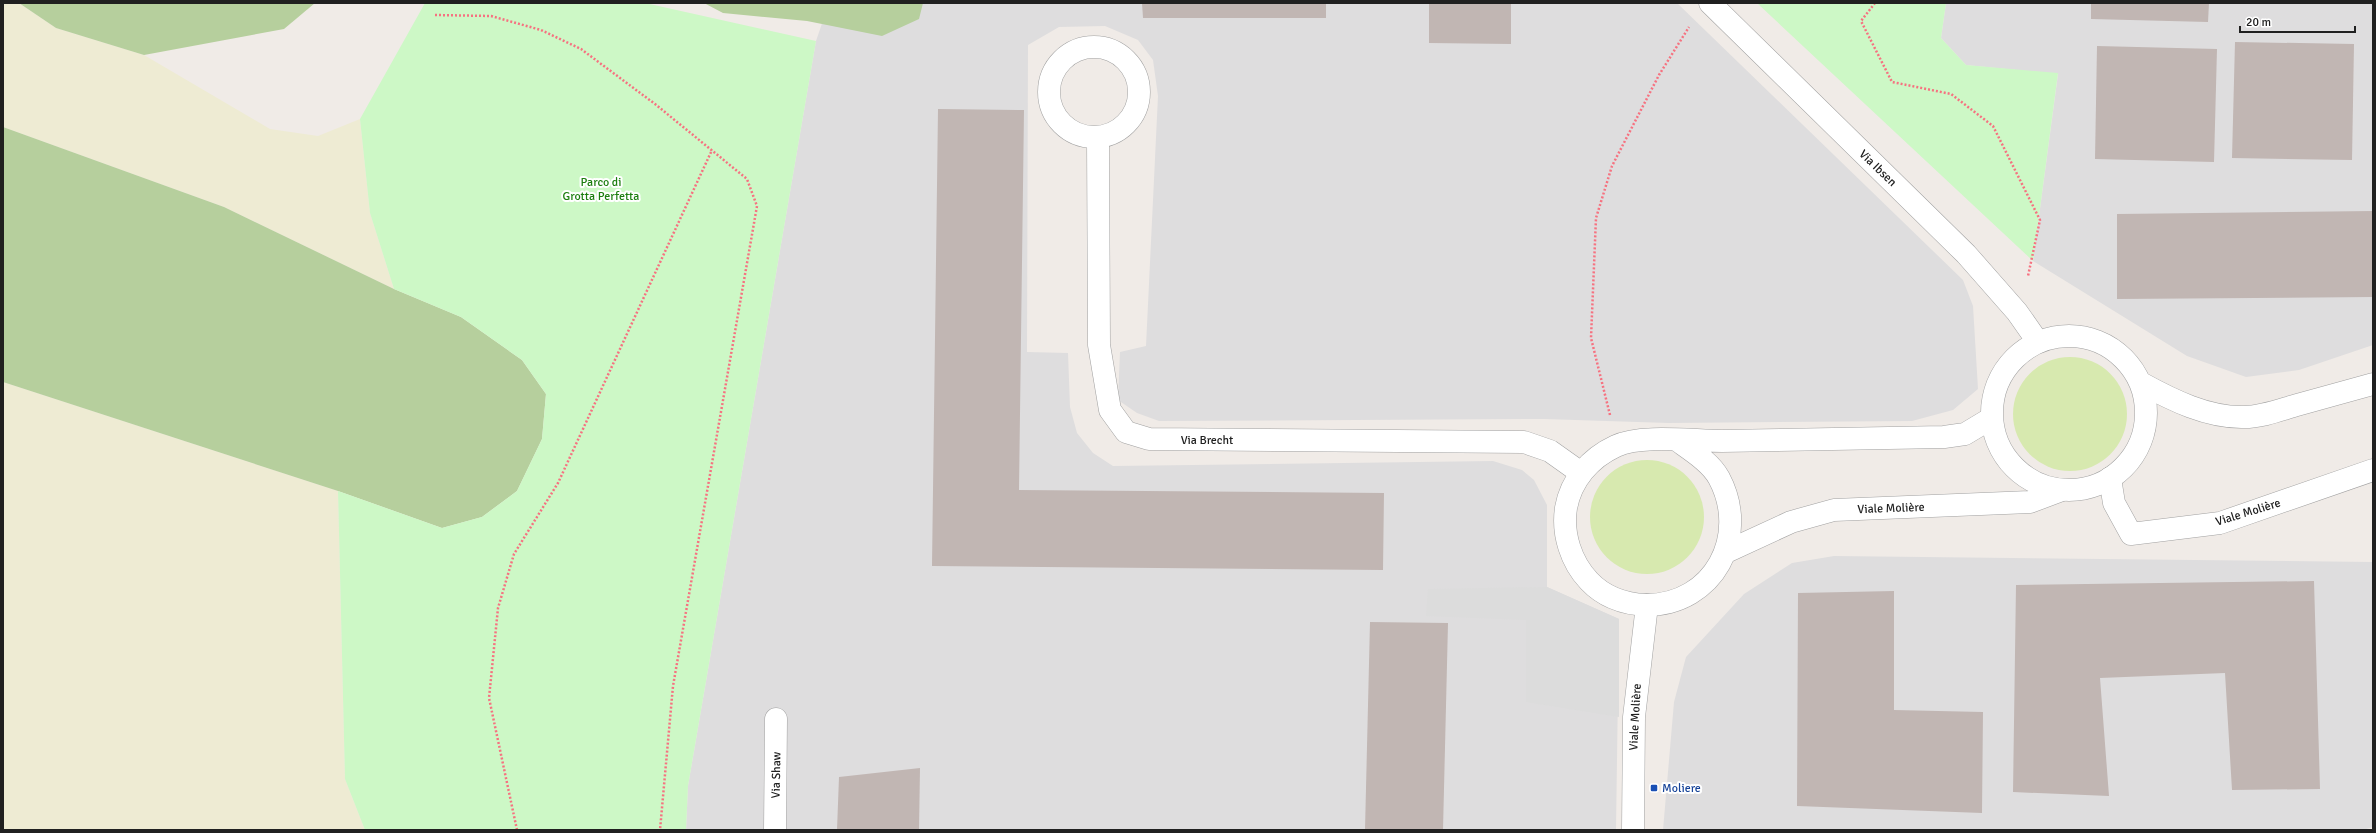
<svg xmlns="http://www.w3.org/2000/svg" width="2376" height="833" font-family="Signika,sans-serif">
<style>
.residential{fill:#deddde}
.farmland{fill:#eeebd3}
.grass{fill:#d7e9af}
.forest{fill:#b6cf9d}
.park{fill:#cdf8c6}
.parking{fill:#dcdcdc}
.building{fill:#c1b6b3}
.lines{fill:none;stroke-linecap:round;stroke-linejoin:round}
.minor-casing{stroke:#a1a1a1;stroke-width:23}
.path{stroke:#f67280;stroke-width:2.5;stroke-dasharray:2 2;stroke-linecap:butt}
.minor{stroke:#fff;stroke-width:22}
.transit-dot{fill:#1a4fb4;stroke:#fff;stroke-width:1.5}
.labels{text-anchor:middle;stroke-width:4;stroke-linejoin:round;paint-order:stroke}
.street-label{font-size:12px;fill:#202020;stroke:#fff}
.park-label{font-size:12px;fill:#1c7e0f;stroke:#fff}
.transit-label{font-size:12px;fill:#164399;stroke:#fff;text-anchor:start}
</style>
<rect width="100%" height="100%" fill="#f0ebe7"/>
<g class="residential">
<polygon points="829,3 1677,3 1963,280 1973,306 1978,389 1953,410 1912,421 1669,423 1544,419 1159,421 1137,413 1118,400 1120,352 1146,346 1158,96 1153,60 1138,40 1105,26 1059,27 1028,45 1027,352 1068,353 1070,407 1077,433 1093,453 1113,466 1493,461 1522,470 1534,480 1547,505 1547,587 1619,619 1616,830 686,830 688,786 816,41"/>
<polygon points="1946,3 2373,3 2373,345 2299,370 2246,377 2187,356 2033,261 2058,74 1966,65 1941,38"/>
<polygon points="1834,556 2373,562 2373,827 2363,830 1663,830 1674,702 1686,657 1744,594 1792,563"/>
</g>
<g class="farmland">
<polygon points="3,3 19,3 56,28 144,55 270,129 318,136 360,119 370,213 394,289 224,207 3,127"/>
<polygon points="3,382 338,491 345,779 365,830 3,830"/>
</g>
<g class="grass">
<circle cx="2070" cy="414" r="57"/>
<circle cx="1647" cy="517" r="57"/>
</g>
<g class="forest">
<polygon points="19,3 315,3 284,29 144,55 56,28"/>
<polygon points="704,3 923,3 919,19 882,36 807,21 723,13"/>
<polygon points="3,127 224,207 394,289 461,317 522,360 546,394 542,439 517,491 482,517 442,528 338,491 3,382"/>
</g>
<g class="park">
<polygon points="425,3 645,3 816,41 688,786 686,830 365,830 345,779 338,491 442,528 482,517 517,491 542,439 546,394 522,360 461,317 394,289 370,213 360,119"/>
<polygon points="1757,3 1946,3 1941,38 1966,65 2058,73 2033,261"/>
</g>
<polygon class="parking" points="1547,587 1619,619 1619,717 1526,702 1526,620 1426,616 1428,589"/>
<g class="building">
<polygon points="1142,3 1326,3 1326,18 1143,18"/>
<polygon points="1429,3 1511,3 1511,44 1429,43"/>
<polygon points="2091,3 2209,3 2208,22 2091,19"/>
<polygon points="2235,42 2354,44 2352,160 2232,158"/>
<polygon points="2097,46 2217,49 2214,162 2095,159"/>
<polygon points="938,109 1024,110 1019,490 1384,493 1383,570 932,566"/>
<polygon points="2373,211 2373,297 2117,299 2117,214"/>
<polygon points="2314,581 2320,789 2232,790 2225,673 2100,678 2109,796 2013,792 2016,585"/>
<polygon points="1894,591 1894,710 1983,712 1982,813 1797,806 1798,593"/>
<polygon points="1370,622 1448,623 1443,830 1365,830"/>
<polygon points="920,768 919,830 837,830 839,777"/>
</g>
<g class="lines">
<g class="minor-casing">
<g id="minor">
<polyline points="1710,3 1966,254 2017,312 2038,342"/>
<circle cx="1094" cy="92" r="45"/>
<polyline points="1098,138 1099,345 1110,410 1126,432 1149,439 1524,442 1550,451 1581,473"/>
<circle cx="2069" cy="413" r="77"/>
<path d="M2141,383C2172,400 2208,418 2244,417C2262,417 2280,410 2297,405C2322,398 2348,391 2373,384"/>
<path d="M1678,441C1692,451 1711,463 1719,478C1750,536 1714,605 1646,605C1625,604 1604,597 1589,581C1571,562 1562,534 1566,508C1571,480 1590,458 1616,446C1641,434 1693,441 1722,441C1796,440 1870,439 1944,437L1965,434L1990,419"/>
<polyline points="2110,478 2114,503 2131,534 2220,523 2373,470"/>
<polyline points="1726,552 1791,522 1834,510 2030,502 2062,490"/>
<polyline points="775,830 776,719"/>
<polyline points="1633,830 1634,717 1647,605"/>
</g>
</g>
<g class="path">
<polyline points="1875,3 1861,21 1892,82 1951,94 1993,126 2040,220 2028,276"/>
<polyline points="435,15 491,16 541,30 581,49 655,104 747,179 757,206 673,686 660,830"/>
<polyline points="1610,415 1591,338 1596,218 1612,166 1659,75 1689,27"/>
<polyline points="517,830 489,698 498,608 514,554 558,483 712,150"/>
</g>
<use href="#minor" class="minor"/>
</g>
<rect class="transit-dot" x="1650" y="784" width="8" height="8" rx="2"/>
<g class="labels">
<g class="street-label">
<text transform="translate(1878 168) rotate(44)" y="4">Via Ibsen</text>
<text x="1207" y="444">Via Brecht</text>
<text transform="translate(1891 508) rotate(-2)" y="4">Viale Molière</text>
<text transform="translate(2248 512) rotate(-17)" y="4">Viale Molière</text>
<text transform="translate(1635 717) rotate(-87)" y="4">Viale Molière</text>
<text transform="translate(776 775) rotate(-89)" y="4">Via Shaw</text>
</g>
<g class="park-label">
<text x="601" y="186">Parco di<tspan x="601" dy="14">Grotta Perfetta</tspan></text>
</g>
<g class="transit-label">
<text x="1662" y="792">Moliere</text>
</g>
</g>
<rect width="2376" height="833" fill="none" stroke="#202020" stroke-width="8"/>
<path d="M2240 26v6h115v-6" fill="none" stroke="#202020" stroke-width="2"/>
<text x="2246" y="26" font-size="12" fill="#202020" stroke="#ffffff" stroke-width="3" paint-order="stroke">20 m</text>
</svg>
